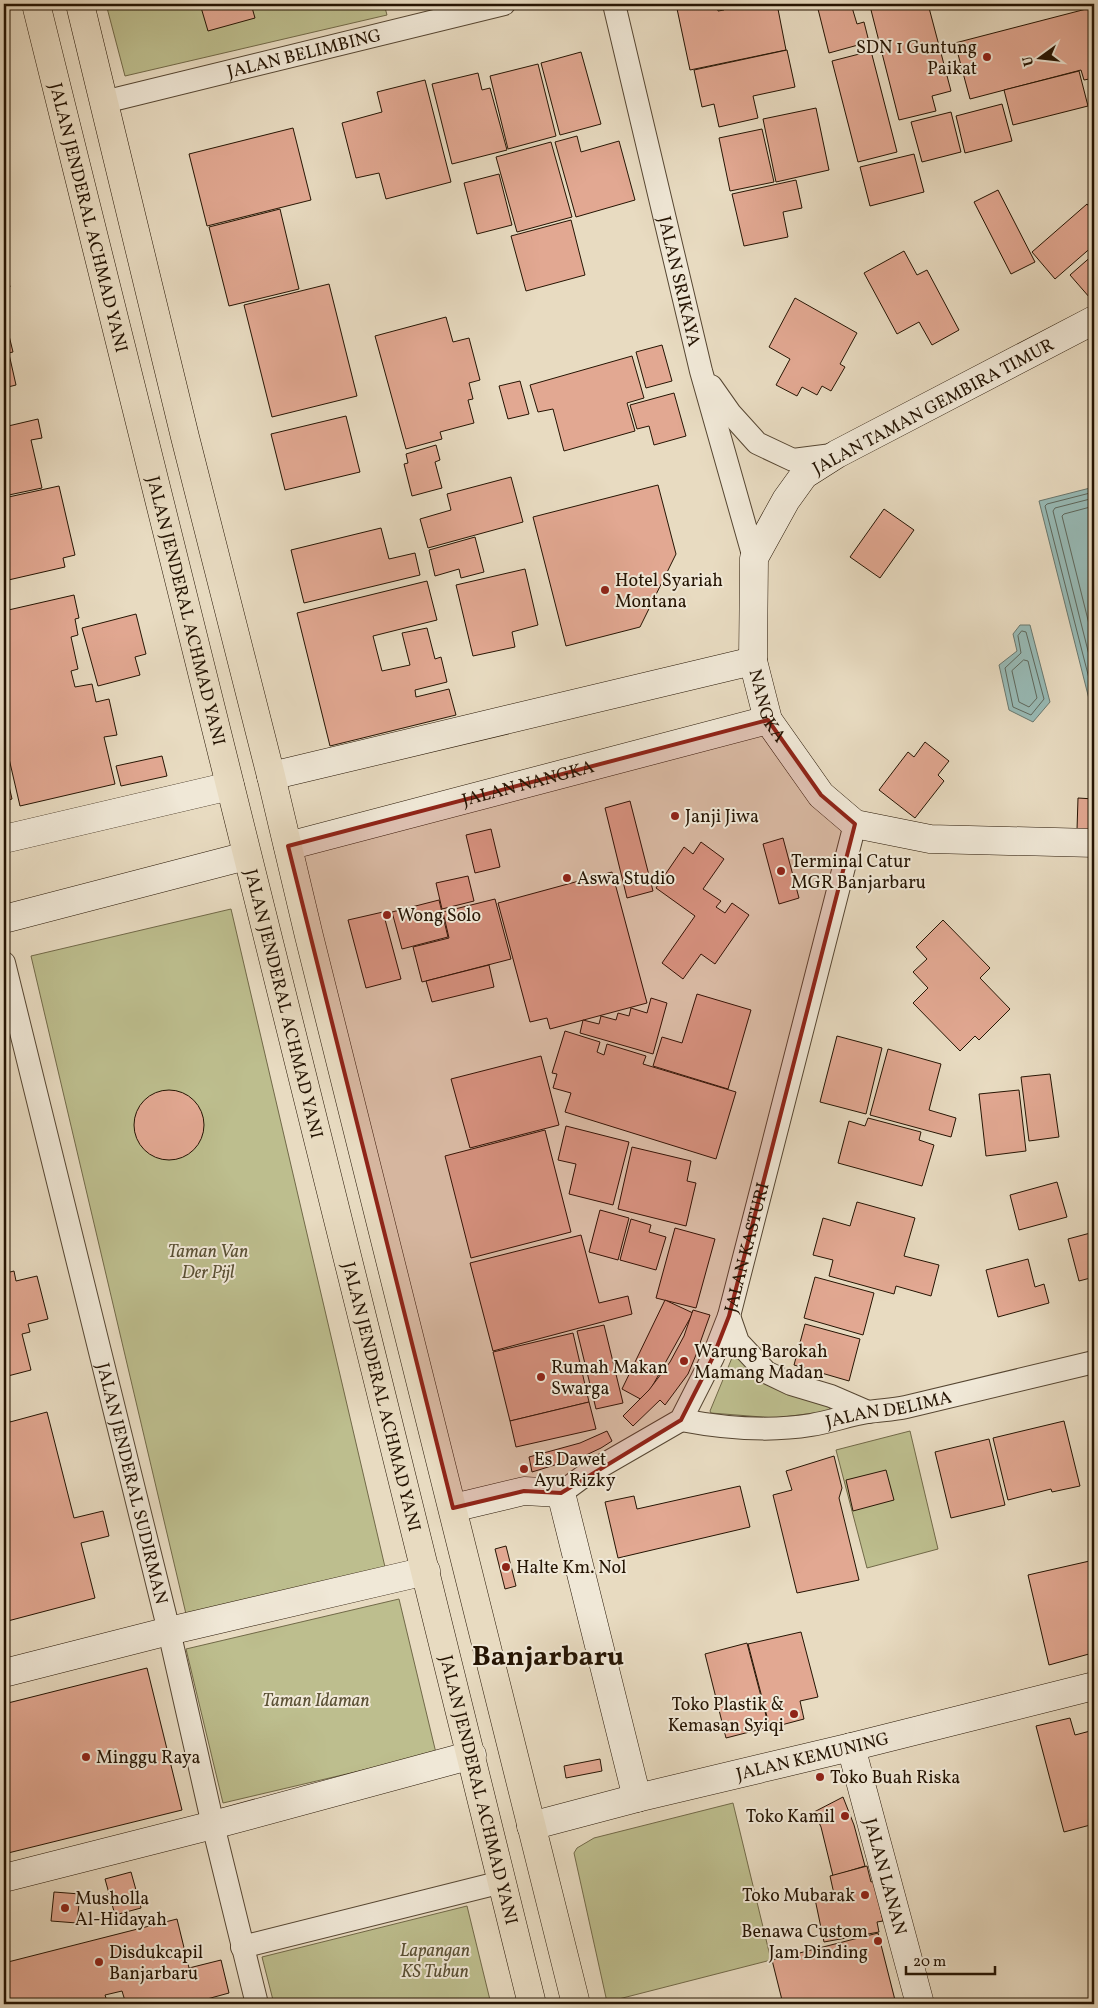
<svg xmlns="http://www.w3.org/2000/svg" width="1098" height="2008" font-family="Vollkorn,serif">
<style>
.green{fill:#bdbe8e;stroke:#716948}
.water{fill:#98bbb7;stroke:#6a786f}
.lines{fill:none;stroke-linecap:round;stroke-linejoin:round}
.shore{stroke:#5e685d;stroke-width:1}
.building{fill:#e2a892;stroke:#251403}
.street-casing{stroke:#564632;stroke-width:24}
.secondary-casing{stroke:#251403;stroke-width:29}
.highway-casing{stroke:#251403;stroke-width:29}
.street{stroke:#f0e8d7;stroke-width:22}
.secondary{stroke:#f0e8d7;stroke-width:28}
.highway{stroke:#e8dbc1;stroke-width:28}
.marked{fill:#8f2418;fill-opacity:0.2;stroke:#8f2418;stroke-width:4;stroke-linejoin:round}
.poi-dot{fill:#8f2418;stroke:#f0e8d7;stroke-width:2}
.labels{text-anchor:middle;stroke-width:4;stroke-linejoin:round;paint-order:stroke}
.poi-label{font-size:18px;fill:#251403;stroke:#f0e8d7;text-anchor:start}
.street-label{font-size:18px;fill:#251403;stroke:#f0e8d7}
.park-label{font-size:18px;font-style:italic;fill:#5a5034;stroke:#f0e8d7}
.town-label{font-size:28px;font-weight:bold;fill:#251403;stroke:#f0e8d7}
</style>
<rect width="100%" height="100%" fill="#e8dbc1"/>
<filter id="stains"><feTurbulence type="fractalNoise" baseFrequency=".004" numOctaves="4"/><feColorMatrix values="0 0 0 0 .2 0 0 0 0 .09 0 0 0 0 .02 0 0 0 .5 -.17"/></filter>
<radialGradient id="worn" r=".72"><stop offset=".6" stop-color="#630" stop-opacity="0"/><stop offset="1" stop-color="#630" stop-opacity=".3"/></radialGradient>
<g class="green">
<polygon points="106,4 384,4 387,15 125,76"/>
<polygon points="231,909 385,1567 186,1614 31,956"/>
<polygon points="734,1353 829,1405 830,1411 775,1418 711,1413 710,1411"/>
<polygon points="910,1431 938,1549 867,1568 836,1450"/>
<polygon points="399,1599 436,1753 223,1803 186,1649"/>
<polygon points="733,1803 771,1960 607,2002 574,1853 577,1848 594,1838"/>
<polygon points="467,1906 491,2004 274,2004 262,1957"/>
</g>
<g class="water">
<polygon points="1094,487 1094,702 1090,703 1039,501"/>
<polygon points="1020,625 1030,625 1050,702 1033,722 1009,710 999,665 1017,651 1013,634"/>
</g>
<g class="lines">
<g class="shore">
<polyline points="1094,492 1047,504 1045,506 1094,698"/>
<polyline points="1094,498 1055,508 1053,511 1094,675"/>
<polyline points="1094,506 1064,514 1062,516 1094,644"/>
<polygon points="1022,631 1026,632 1044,699 1031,715 1013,707 1005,668 1021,653 1018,636"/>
<polygon points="1024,660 1028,661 1037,698 1029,707 1019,702 1012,671"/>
</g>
</g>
<g class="building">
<polygon points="200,4 251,4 255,18 208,31"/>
<polygon points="676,4 717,4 718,11 724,10 723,4 777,4 786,50 690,70"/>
<polygon points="840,4 851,4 857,24 864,22 869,42 829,53 818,9"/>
<polygon points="877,4 928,4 951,91 932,96 936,111 899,120 870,6"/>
<polygon points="1094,7 1094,78 1084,80 1081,70 970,99 955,43"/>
<polygon points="787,50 795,87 753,96 758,118 719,127 714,104 702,107 694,70"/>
<polygon points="871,51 897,152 858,162 832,61"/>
<polygon points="581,52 601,124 560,135 541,63"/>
<polygon points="538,64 556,136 508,149 490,76"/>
<polygon points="1079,71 1088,106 1013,125 1004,90"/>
<polygon points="478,73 482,90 490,88 507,150 452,164 432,84"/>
<polygon points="425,80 451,182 386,199 379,173 356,178 342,123 382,112 377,92"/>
<polygon points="1002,104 1012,141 965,153 956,116"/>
<polygon points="816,108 829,170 776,182 763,119"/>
<polygon points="951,112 961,152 922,162 911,122"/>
<polygon points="293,128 311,200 207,226 189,154"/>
<polygon points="762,129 774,182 730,191 719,138"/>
<polygon points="577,136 581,152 619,141 635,200 576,217 555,142"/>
<polygon points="551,142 572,217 517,232 496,157"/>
<polygon points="914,154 924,192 870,206 860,167"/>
<polygon points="499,174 512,225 477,234 464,183"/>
<polygon points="796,180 802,208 783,212 788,237 744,246 732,194"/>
<polygon points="998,190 1035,262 1011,274 974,202"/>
<polygon points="1087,204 1094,213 1094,245 1055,279 1032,252"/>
<polygon points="280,209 299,289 229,306 209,227"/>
<polygon points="571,220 585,275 526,291 511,236"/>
<polygon points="904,251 917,275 927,270 959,330 932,345 919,322 897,334 864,273"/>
<polygon points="1094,254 1094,294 1090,298 1070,275"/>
<polygon points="4,263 10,287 4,289"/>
<polygon points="329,284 357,396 272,417 244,305"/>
<polygon points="795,298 857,333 840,364 845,367 831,391 822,386 817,395 802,387 797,396 776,385 790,359 769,347"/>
<polygon points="4,315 13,352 4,354"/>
<polygon points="446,317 453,342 469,338 480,380 469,383 473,399 468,400 474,423 440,432 442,439 406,449 375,336"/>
<polygon points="662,345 672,381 646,388 636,352"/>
<polygon points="9,354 16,385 4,388 4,355"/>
<polygon points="632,356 644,398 627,403 635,431 564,451 553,409 538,412 530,385"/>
<polygon points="520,381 529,414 508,419 499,386"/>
<polygon points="674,393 686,436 654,445 649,426 637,429 630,405"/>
<polygon points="4,410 7,425 4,426"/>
<polygon points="346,416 360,472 285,490 271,434"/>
<polygon points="38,419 42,438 31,440 42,488 4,496 4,427"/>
<polygon points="436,445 440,460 435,462 442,488 412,496 404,464 408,463 406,454"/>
<polygon points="511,477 523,522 428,548 420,519 451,510 447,494"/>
<polygon points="658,485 676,554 640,627 566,646 533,517"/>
<polygon points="59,486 75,555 63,558 65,567 4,581 4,498"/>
<polygon points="884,509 914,530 880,578 850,557"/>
<polygon points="381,528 389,559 415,553 420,575 304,603 291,550"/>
<polygon points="475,537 484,572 461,578 459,569 435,576 429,550"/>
<polygon points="525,569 538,625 512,632 515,647 473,656 456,585"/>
<polygon points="427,581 437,620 373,636 382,671 410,665 402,633 427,628 435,659 441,657 447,682 415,690 416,697 449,689 456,715 330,746 297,613"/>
<polygon points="74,595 79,618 75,619 78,635 71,637 78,669 71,671 75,687 92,684 96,702 109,699 117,735 104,737 115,784 20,806 4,737 4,611"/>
<polygon points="136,614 146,654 135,657 140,675 98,686 82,628"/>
<polygon points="925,742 949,761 938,775 944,781 915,818 879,790 908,752 914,757"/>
<polygon points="162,756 167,776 121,786 116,766"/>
<polygon points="4,764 12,799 4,801"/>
<polygon points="1078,798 1094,799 1094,831 1077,830"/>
<polygon points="630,801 653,891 627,898 605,808"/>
<polygon points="491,829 500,867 475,873 466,835"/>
<polygon points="783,838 799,898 779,904 763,844"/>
<polygon points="701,842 724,859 703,889 721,901 716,907 725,913 732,903 749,915 715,964 701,954 683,979 662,963 695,916 656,888 684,847 693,854"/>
<polygon points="612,872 647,1003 550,1029 547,1018 530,1022 498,903"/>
<polygon points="468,876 474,901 442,909 436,883"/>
<polygon points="495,899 511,959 422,982 413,947 449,938 443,912"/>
<polygon points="439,900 448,937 402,949 392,912"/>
<polygon points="383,912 401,979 366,988 348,920"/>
<polygon points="943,920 990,968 980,978 1010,1009 979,1040 975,1036 960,1051 913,1003 928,988 913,972 927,959 916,947"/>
<polygon points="489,965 494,987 432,1002 426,981"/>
<polygon points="697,994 751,1010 728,1089 653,1066 662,1037 682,1043"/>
<polygon points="651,998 667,1003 653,1054 580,1033 583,1020 599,1024 601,1016 616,1020 618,1013 629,1016 631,1008 647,1013"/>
<polygon points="565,1031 600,1042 597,1052 604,1055 607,1044 646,1056 643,1064 736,1092 716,1159 565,1112 571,1093 553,1088 557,1074 552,1073"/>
<polygon points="837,1036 882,1048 866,1114 820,1102"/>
<polygon points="888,1049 941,1064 929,1110 956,1118 951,1137 870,1115"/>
<polygon points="541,1056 559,1125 470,1148 451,1079"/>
<polygon points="1050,1074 1059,1137 1029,1141 1021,1077"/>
<polygon points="1019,1090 1026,1151 986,1156 979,1094"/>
<circle cx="169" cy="1125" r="35"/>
<polygon points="868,1118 921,1132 919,1140 934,1145 922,1186 838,1163 849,1121 865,1126"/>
<polygon points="566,1126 629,1142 613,1205 569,1194 576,1164 558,1160"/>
<polygon points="545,1130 571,1232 471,1258 445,1156"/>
<polygon points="632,1147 691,1161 687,1181 696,1183 686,1226 618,1209"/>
<polygon points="1057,1182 1067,1217 1019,1230 1010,1195"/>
<polygon points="857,1202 915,1218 904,1256 939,1265 931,1296 896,1286 894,1294 829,1276 833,1260 813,1255 823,1218 850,1226"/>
<polygon points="600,1210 629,1218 618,1260 589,1252"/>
<polygon points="631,1219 651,1225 649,1232 666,1237 656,1270 620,1260"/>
<polygon points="675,1228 715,1239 696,1308 656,1298"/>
<polygon points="1094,1232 1094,1277 1079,1281 1068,1239"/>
<polygon points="581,1235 599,1303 628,1296 632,1314 493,1351 470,1263"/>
<polygon points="1028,1259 1035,1287 1044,1284 1049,1303 998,1317 986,1270"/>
<polygon points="4,1264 6,1273 14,1271 16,1281 37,1276 48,1319 28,1324 30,1332 22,1334 31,1370 4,1377"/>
<polygon points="815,1277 874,1293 863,1335 804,1318"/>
<polygon points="665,1300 693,1313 644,1401 622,1389"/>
<polygon points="693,1310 710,1315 700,1343 701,1343 688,1374 665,1405 660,1400 633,1426 623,1416 649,1390 670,1362 684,1336"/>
<polygon points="805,1324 860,1339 849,1381 794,1365"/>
<polygon points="604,1325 623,1403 596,1409 577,1331"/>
<polygon points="573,1333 589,1402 510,1421 493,1352"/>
<polygon points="4,1399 10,1422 47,1412 74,1518 103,1511 109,1536 81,1543 95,1598 4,1622"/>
<polygon points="589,1402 596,1429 516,1447 510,1421"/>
<polygon points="1064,1421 1080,1486 1052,1492 1051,1489 1008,1500 993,1438"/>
<polygon points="607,1431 612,1441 601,1448 584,1456 532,1472 529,1457 580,1443"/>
<polygon points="989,1439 1005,1505 951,1518 935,1452"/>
<polygon points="834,1456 842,1488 839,1498 859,1580 797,1593 773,1495 792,1490 786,1471"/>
<polygon points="886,1470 894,1500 853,1511 846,1480"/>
<polygon points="740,1486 750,1527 618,1558 605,1502 634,1496 637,1509"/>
<polygon points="506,1546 516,1586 505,1589 495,1549"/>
<polygon points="1094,1560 1094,1658 1091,1659 1089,1654 1049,1665 1028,1575"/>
<polygon points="801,1632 818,1697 800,1701 804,1719 770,1728 748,1644"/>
<polygon points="747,1643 769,1727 726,1738 705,1654"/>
<polygon points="147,1668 182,1810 4,1854 4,1704"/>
<polygon points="1070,1718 1075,1735 1094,1730 1094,1824 1064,1832 1036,1726"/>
<polygon points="600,1759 602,1771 566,1778 564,1766"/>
<polygon points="843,1797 854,1825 865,1866 833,1876 821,1827 814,1812"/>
<polygon points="867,1866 871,1882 874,1881 883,1921 877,1922 879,1932 824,1942 815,1899 834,1894 830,1876"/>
<polygon points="131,1872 141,1908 115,1915 105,1879"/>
<polygon points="54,1892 80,1894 77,1923 51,1921"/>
<polygon points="177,1919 189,1968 221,1960 229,1993 196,2002 196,2004 126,2004 122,1991 105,1995 108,2004 6,2004 4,1995 4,1963"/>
<polygon points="878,1933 896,2004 783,2004 772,1960"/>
</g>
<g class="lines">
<g class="street-casing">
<g id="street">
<path id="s1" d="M614,4L701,371L754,558"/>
<path id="s2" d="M104,102L504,4"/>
<polyline points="711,386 730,413 757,443 793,460 832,455"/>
<path id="s3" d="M4,963L169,1631L213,1825L257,2004"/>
<polyline points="729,1316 738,1342 766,1372 791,1384 831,1396 868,1412"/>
<path id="s4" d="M681,1420C723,1428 769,1432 811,1425C830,1422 849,1415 868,1412C881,1410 893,1410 906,1407L1094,1362"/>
<path id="s5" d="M561,1493L584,1476L681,1420L713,1357L729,1316L855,824"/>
<polyline points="242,1947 502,1882"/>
</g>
</g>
<g class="secondary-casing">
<g id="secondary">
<path id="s6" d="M1094,320L837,454L804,475L786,500L754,558L753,661L768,720L821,795L855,824L930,839L1094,843"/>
<polyline points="271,776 753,661"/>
<polyline points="4,839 230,786"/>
<path id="s7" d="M288,846L768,720"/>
<polyline points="4,919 246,856"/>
<polyline points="453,1508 524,1491 561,1493 637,1798"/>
<polyline points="4,1673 169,1631 426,1571"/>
<path id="s8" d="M851,1747L920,2004"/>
<path id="s9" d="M531,1826L637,1798L851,1747L1094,1686"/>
<polyline points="4,1878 213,1825 472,1755"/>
</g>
</g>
<g class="highway-casing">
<g id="highway">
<path id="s10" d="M36,4C201,671 368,1337 532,2004"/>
<polyline points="80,4 185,437 271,776 309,936 576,2004"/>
</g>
</g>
<use href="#street" class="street"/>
<use href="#secondary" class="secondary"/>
<use href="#highway" class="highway"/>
</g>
<path class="marked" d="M768,720L821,795L855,824L729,1316L713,1357L681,1420L561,1493L524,1491L453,1508L288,846Z"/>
<g class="poi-dot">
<circle cx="987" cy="57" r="5"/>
<circle cx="605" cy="590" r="5"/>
<circle cx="675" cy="816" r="5"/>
<circle cx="781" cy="871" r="5"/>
<circle cx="567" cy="878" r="5"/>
<circle cx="387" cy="915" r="5"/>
<circle cx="684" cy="1361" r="5"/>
<circle cx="541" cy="1377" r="5"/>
<circle cx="524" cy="1469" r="5"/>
<circle cx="506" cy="1567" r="5"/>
<circle cx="794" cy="1714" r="5"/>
<circle cx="86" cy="1757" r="5"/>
<circle cx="820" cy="1777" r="5"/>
<circle cx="845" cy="1816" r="5"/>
<circle cx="865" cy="1895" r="5"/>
<circle cx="65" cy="1908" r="5"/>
<circle cx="878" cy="1941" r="5"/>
<circle cx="99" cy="1962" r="5"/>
</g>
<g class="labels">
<g class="poi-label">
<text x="977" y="53" text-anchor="end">SDN 1 Guntung<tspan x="977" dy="21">Paikat</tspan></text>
<text x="615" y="586">Hotel Syariah<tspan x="615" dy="21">Montana</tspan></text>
<text x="685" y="822">Janji Jiwa</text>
<text x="791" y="867">Terminal Catur<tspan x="791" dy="21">MGR Banjarbaru</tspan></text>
<text x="577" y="884">Aswa Studio</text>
<text x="397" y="921">Wong Solo</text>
<text x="694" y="1357">Warung Barokah<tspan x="694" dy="21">Mamang Madan</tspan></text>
<text x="551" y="1373">Rumah Makan<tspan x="551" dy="21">Swarga</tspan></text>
<text x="534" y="1465">Es Dawet<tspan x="534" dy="21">Ayu Rizky</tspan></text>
<text x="516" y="1573">Halte Km. Nol</text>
<text x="784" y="1710" text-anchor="end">Toko Plastik &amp;<tspan x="784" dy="21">Kemasan Syiqi</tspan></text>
<text x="96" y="1763">Minggu Raya</text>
<text x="830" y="1783">Toko Buah Riska</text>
<text x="835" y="1822" text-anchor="end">Toko Kamil</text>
<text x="855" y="1901" text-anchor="end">Toko Mubarak</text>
<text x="75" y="1904">Musholla<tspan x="75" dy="21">Al-Hidayah</tspan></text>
<text x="868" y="1937" text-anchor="end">Benawa Custom<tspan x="868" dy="21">Jam Dinding</tspan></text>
<text x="109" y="1958">Disdukcapil<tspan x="109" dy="21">Banjarbaru</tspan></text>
</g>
<g class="street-label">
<text dy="6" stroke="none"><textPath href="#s2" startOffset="206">JALAN BELIMBING</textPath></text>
<text dy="6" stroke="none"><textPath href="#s10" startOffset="220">JALAN JENDERAL ACHMAD YANI</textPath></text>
<text dy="6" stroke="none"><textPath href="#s1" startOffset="285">JALAN SRIKAYA</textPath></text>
<text transform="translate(933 406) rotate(-28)" y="6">JALAN TAMAN GEMBIRA TIMUR</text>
<text dy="6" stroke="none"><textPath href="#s10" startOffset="625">JALAN JENDERAL ACHMAD YANI</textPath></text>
<text dy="6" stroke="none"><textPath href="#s6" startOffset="576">NANGKA</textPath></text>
<text dy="6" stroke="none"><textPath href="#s7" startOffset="248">JALAN NANGKA</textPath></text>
<text dy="6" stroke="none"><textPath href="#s10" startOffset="1030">JALAN JENDERAL ACHMAD YANI</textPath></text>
<text dy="6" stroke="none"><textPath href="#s5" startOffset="326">JALAN KASTURI</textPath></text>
<text dy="6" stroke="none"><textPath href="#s10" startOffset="1435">JALAN JENDERAL ACHMAD YANI</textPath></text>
<text dy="6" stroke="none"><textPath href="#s4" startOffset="210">JALAN DELIMA</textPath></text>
<text dy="6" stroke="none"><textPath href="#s3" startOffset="536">JALAN JENDERAL SUDIRMAN</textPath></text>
<text dy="6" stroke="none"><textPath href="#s9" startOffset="290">JALAN KEMUNING</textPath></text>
<text dy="6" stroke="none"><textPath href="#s10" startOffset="1840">JALAN JENDERAL ACHMAD YANI</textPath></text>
<text dy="6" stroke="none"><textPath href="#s8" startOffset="134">JALAN LANAN</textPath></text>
</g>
<g class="park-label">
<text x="208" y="1257">Taman Van<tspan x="208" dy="21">Der Pijl</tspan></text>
<text x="316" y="1706">Taman Idaman</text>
<text x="435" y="1956">Lapangan<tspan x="435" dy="21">KS Tubun</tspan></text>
</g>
<g class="town-label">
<text x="548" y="1665">Banjarbaru</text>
</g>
</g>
<rect width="1098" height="2008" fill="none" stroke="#e8dbc1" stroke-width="20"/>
<rect x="5" y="5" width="1088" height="1998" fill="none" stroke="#251403" stroke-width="2.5"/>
<rect x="10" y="10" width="1078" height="1988" fill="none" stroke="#251403"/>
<g transform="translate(1040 58) rotate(255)" stroke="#f0e8d7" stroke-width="4" paint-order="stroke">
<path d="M0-4L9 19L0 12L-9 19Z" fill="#251403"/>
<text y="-8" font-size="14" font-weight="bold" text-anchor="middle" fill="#251403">U</text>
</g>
<path d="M906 1966v8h89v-8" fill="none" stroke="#251403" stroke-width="2.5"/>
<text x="913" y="1966" font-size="15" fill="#251403" stroke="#f0e8d7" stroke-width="4" paint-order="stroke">20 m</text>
<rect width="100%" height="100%" filter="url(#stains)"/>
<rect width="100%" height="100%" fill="url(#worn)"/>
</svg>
